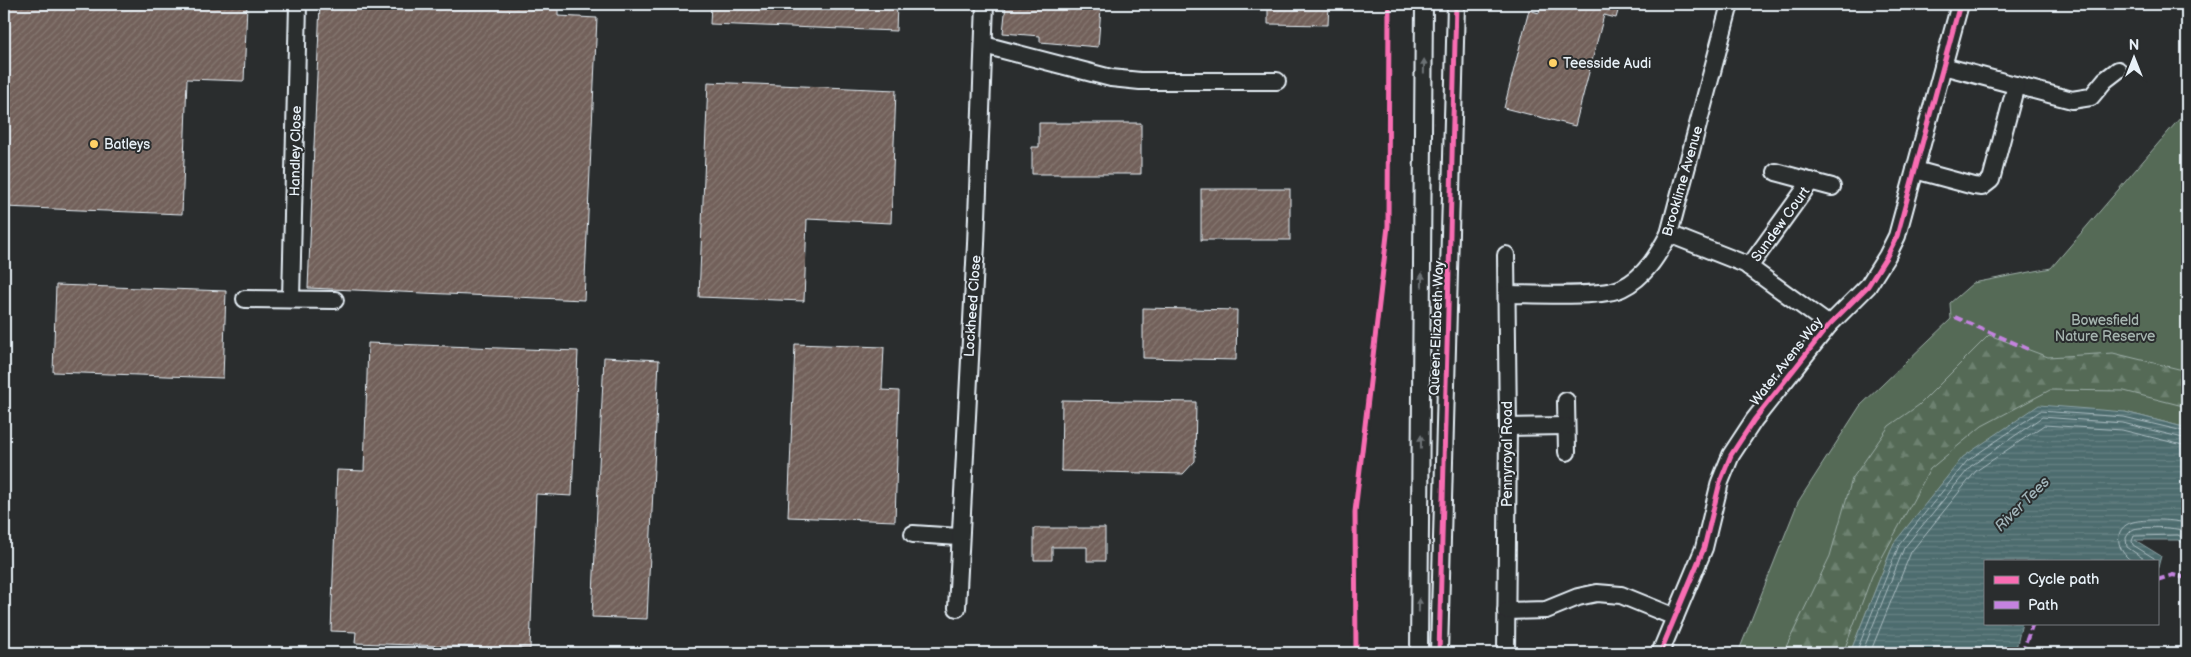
<svg xmlns="http://www.w3.org/2000/svg" width="2191" height="657" font-family="'Balsamiq Sans',sans-serif">
<style>
.green{fill:#556b57;stroke:#9eaea8}
.forest{fill:url(#forest-firs);stroke:#9eaea8}
.water{fill:url(#water-rules);stroke:#8ba1a5}
.lines{fill:none;stroke-linecap:round;stroke-linejoin:round}
.shore{stroke:#aabcc1;stroke-width:1}
.building{fill:url(#building-hatch);stroke:#e8f1f8}
.minor-casing{stroke:#e8f1f8;stroke-width:20}
.minor{stroke:#2a2d2e;stroke-width:16}
.quiet{stroke:#c483df;stroke-width:4;stroke-dasharray:8 4;stroke-linecap:butt}
.cycleway-casing{stroke:#2a2d2e;stroke-width:8}
.cycleway{stroke:#f96db3;stroke-width:5}
.oneway{fill:#6c7275}
.poi-dot{fill:#ffd166;stroke:#2a2d2e;stroke-width:2}
.labels{text-anchor:middle;stroke-width:4;stroke-linejoin:round;paint-order:stroke}
.poi-label{font-size:14px;fill:#e8f1f8;stroke:#2a2d2e;text-anchor:start}
.street-label{font-size:14px;fill:#e8f1f8;stroke:#2a2d2e}
.park-label{font-size:14px;fill:#a6b5b0;stroke:#2a2d2e}
.water-label{font-size:15px;font-style:italic;fill:#a2b5ba;stroke:#2a2d2e}
</style>
<defs>
<pattern id="forest-firs" width="22" height="20" patternUnits="userSpaceOnUse" patternTransform="scale(1.25)"><rect width="22" height="20" fill="#556b57"/><path d="M5 1l3.5 6h-7zM16 11l3.5 6h-7z" fill="#6d8170"/></pattern>
<pattern id="water-rules" width="6" height="5" patternUnits="userSpaceOnUse" patternTransform="scale(1.25)"><rect width="6" height="5" fill="#4d6c6e"/><path d="M0 2.5h6" fill="none" stroke="#678183"/></pattern>
<pattern id="building-hatch" width="6" height="6" patternUnits="userSpaceOnUse" patternTransform="scale(1.25)"><rect width="6" height="6" fill="#72615a"/><path d="M-1 1l2-2M0 6l6-6M5 7l2-2" fill="none" stroke="#867872"/></pattern>
</defs>
<rect width="100%" height="100%" fill="#2a2d2e"/>
<filter id="ink" filterUnits="userSpaceOnUse"><feTurbulence type="fractalNoise" baseFrequency=".02" numOctaves="2"/><feDisplacementMap in="SourceGraphic" scale="10" xChannelSelector="R" yChannelSelector="G"/><feConvolveMatrix kernelMatrix="1 2 1 2 8 2 1 2 1" color-interpolation-filters="sRGB"/></filter>
<g filter="url(#ink)">
<polygon class="green" points="2187,110 2187,428 2125,412 1894,543 1850,653 1738,653 1798,502 1860,406 1951,319 1950,303 1973,283 2051,268"/>
<polygon class="forest" points="1989,335 2048,357 2113,353 2187,371 2187,407 2124,391 2050,390 1982,426 1930,469 1872,576 1843,653 1783,653 1830,556 1852,479 1889,426 1919,405"/>
<polygon class="water" points="2039,405 2125,412 2187,428 2187,546 2178,540 2135,540 2161,556 2157,571 2157,561 1985,561 1985,623 2022,623 2015,653 1850,653 1894,543 1963,457"/>
<g class="lines">
<g class="shore">
<path d="M2132,561C2117,552 2111,528 2133,522C2143,519 2177,519 2187,524"/>
<path d="M2147,561L2127,547L2126,538C2128,534 2130,531 2134,529C2144,526 2179,527 2187,532"/>
<polyline points="2155,561 2154,558 2133,545 2132,541 2134,536 2178,535 2187,540"/>
<polyline points="1856,653 1899,545 1967,461 2040,411 2124,417 2187,432"/>
<polyline points="1862,653 1904,548 1971,466 2042,417 2123,423 2187,439"/>
<polyline points="1870,653 1911,552 1976,471 2044,425 2122,430 2187,446"/>
</g>
</g>
<g class="building">
<polygon points="4,4 247,4 244,81 187,79 182,214 4,207"/>
<polygon points="320,4 558,4 558,16 597,18 584,300 308,288"/>
<polygon points="711,4 897,4 896,31 710,24"/>
<polygon points="1006,4 1058,4 1101,8 1098,47 1040,42 1040,36 1003,33"/>
<polygon points="1268,4 1329,4 1328,25 1268,24"/>
<polygon points="1541,4 1620,4 1616,18 1604,15 1575,126 1504,108 1529,10 1539,13"/>
<polygon points="708,82 896,90 891,223 807,219 804,301 699,297"/>
<polygon points="1039,123 1141,123 1141,174 1032,174 1032,147 1039,147"/>
<rect x="1201" y="189" width="89" height="51"/>
<polygon points="56,285 226,291 223,378 53,372"/>
<polygon points="1143,308 1237,310 1236,360 1143,358"/>
<polygon points="368,343 578,351 572,496 536,494 530,649 355,643 356,632 331,631 337,470 364,471"/>
<polygon points="795,344 884,347 882,390 899,391 895,521 788,517"/>
<polygon points="604,357 659,360 647,619 592,617"/>
<polygon points="1062,400 1196,402 1195,461 1183,474 1061,471"/>
<polygon points="1034,528 1105,528 1105,561 1087,561 1087,547 1052,547 1052,560 1034,560"/>
</g>
<g class="lines">
<g class="minor-casing">
<g id="minor">
<polyline points="984,45 1111,78 1140,81 1277,81"/>
<polyline points="1943,66 2072,100 2091,97 2105,80 2118,70"/>
<polyline points="1915,170 1974,186 1982,187 1991,180 2016,85"/>
<polyline points="1776,172 1832,187"/>
<polyline points="1669,234 1745,264 1829,325"/>
<polyline points="1506,255 1508,427 1506,653"/>
<polyline points="1749,267 1811,181"/>
<path d="M1507,294C1532,294 1602,298 1622,288C1645,277 1658,255 1669,234L1730,4"/>
<polyline points="245,299 335,300"/>
<polyline points="291,299 298,4"/>
<polyline points="1566,401 1567,452"/>
<polyline points="1508,427 1566,426"/>
<polyline points="913,534 959,537"/>
<polyline points="957,608 976,244 985,4"/>
<polyline points="1506,611 1546,610 1578,597 1597,593 1621,595 1675,617"/>
<polyline points="1419,653 1424,4"/>
<polyline points="1439,653 1456,4"/>
<polyline points="1660,653 1704,548 1720,482 1731,455 1754,420 1829,325 1868,286 1887,256 1897,236 1960,4"/>
</g>
</g>
<use href="#minor" class="minor"/>
<g class="quiet">
<polyline points="1955,317 2028,349"/>
<polyline points="2157,580 2173,575 2187,578"/>
<polyline points="2022,653 2033,623"/>
</g>
<g class="cycleway-casing">
<g id="cycleway">
<polyline points="1356,653 1355,512 1388,226 1389,4"/>
<polyline points="1439,653 1456,4"/>
<polyline points="1660,653 1704,548 1720,482 1731,455 1754,420 1829,325 1868,286 1887,256 1897,236 1960,4"/>
</g>
</g>
<use href="#cycleway" class="cycleway"/>
</g>
<defs><path id="oneway-solid" d="M-6-.8H1V-3.2L6.5 0L1 3.2V.8H-6Z" transform="scale(1.25)"/></defs>
<g class="oneway">
<use href="#oneway-solid" transform="translate(1424 66) rotate(-89)"/>
<use href="#oneway-solid" transform="translate(1422 280) rotate(-89)"/>
<use href="#oneway-solid" transform="translate(1421 442) rotate(-89)"/>
<use href="#oneway-solid" transform="translate(1419 605) rotate(-89)"/>
</g>
</g>
<g class="poi-dot">
<circle cx="1553" cy="63" r="5"/>
<circle cx="94" cy="144" r="5"/>
</g>
<g class="labels">
<g class="poi-label">
<text x="1563" y="68">Teesside Audi</text>
<text x="104" y="149">Batleys</text>
</g>
<g class="street-label">
<text transform="translate(295 151) rotate(-89)" y="5">Handley Close</text>
<text transform="translate(1682 181) rotate(-74)" y="5">Brooklime Avenue</text>
<text transform="translate(1780 224) rotate(-54)" y="5">Sundew Court</text>
<text transform="translate(972 306) rotate(-86)" y="5">Lockheed Close</text>
<text transform="translate(1436 328) rotate(-88)" y="5">Queen Elizabeth Way</text>
<text transform="translate(1786 361) rotate(-52)" y="5">Water Avens Way</text>
<text transform="translate(1507 454) rotate(-90)" y="5">Pennyroyal Road</text>
</g>
<g class="park-label">
<text x="2105" y="325">Bowesfield<tspan x="2105" dy="16">Nature Reserve</tspan></text>
</g>
<g class="water-label">
<text transform="translate(2022 504) rotate(-45)" y="5">River Tees</text>
</g>
</g>
<rect width="2191" height="657" fill="none" stroke="#2a2d2e" stroke-width="20"/>
<rect x="10" y="10" width="2171" height="637" fill="none" stroke="#e8f1f8" stroke-width="2" filter="url(#ink)"/>
<rect x="1984" y="560" width="175" height="65" fill="#2a2d2e" stroke="#767b7f"/>
<rect x="1994" y="576" width="25" height="8" fill="#f96db3" stroke="#767b7f"/>
<text x="2028" y="584" font-size="15" fill="#e8f1f8">Cycle path</text>
<rect x="1994" y="601" width="25" height="8" fill="#c483df" stroke="#767b7f"/>
<text x="2028" y="610" font-size="15" fill="#e8f1f8">Path</text>
<g transform="translate(2134 58)" stroke="#2a2d2e" stroke-width="4" paint-order="stroke">
<path d="M0-4L9 19L0 12L-9 19Z" fill="#e8f1f8"/>
<text y="-8" font-size="14" font-weight="bold" text-anchor="middle" fill="#e8f1f8">N</text>
</g>
</svg>
